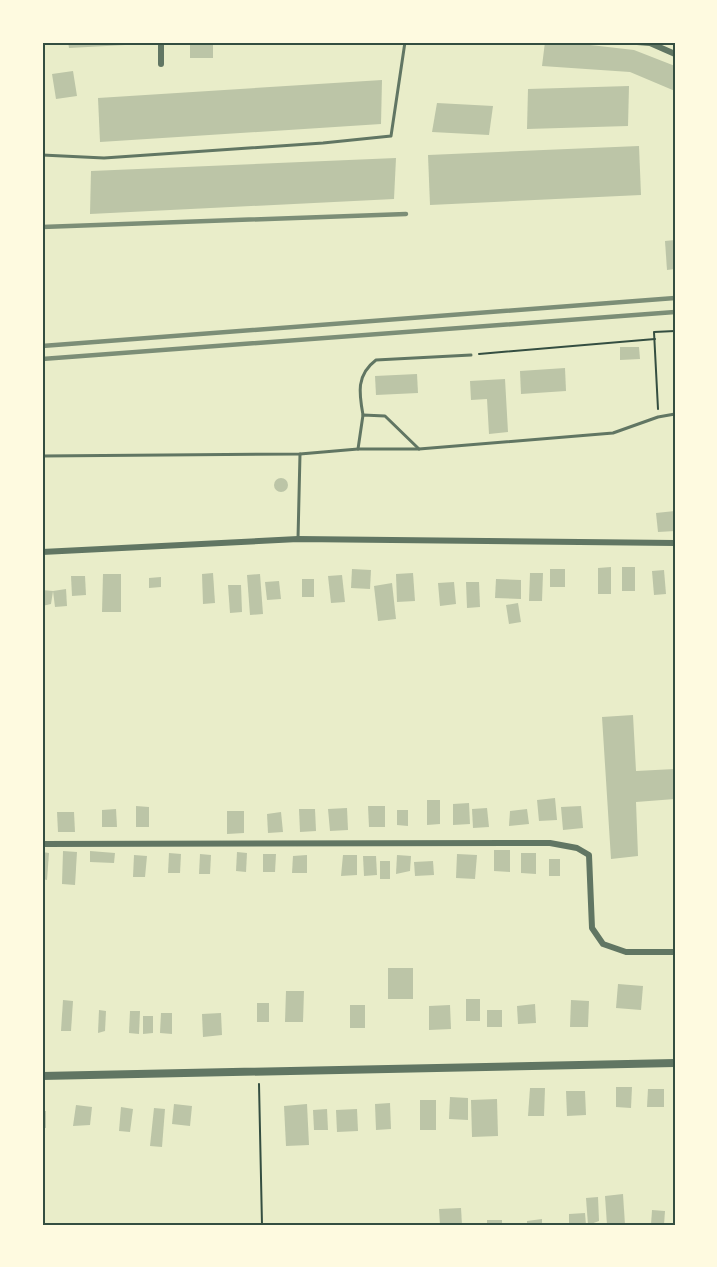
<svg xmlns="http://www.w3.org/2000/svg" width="717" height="1267" font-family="Arial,sans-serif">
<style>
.building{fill:#bcc5a7}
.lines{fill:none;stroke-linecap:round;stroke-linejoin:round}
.path{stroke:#344e41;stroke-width:2}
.service{stroke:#617663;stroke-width:3}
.minor{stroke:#617663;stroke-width:6}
.tertiary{stroke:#617663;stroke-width:8}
.rail{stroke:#7c8e77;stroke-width:4.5}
.neatline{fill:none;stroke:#344e41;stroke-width:2}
</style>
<rect width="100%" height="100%" fill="#e9edc9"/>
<g class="building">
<polygon points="68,42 144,42 144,44 69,48"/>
<rect x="190" y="42" width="23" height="16"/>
<polygon points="545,42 564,42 634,50 675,66 675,91 630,72 542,66"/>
<polygon points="73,71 77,96 56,99 52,74"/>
<polygon points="382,80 381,124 100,142 98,98"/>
<polygon points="629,86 628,126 527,129 528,89"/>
<polygon points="437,103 493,106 489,135 432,132"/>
<polygon points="639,146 641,195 430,205 428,155"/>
<polygon points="396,158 394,199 90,214 91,171"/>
<polygon points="675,240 675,269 667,270 665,241"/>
<polygon points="620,347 639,347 640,359 620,360"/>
<polygon points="565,368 566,391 521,394 520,371"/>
<polygon points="417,374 418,393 376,395 375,376"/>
<polygon points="505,379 508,432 489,434 487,399 471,400 470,381"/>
<circle cx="281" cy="485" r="7"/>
<polygon points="675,511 675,531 658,532 656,513"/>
<polygon points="611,567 611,594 598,594 598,568"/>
<rect x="622" y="567" width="13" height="24"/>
<polygon points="352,569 371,570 370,589 351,588"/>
<rect x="550" y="569" width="15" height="18"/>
<polygon points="664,570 666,594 654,595 652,571"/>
<polygon points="213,573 215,603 203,604 202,574"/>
<polygon points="413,573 415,601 397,602 396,574"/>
<polygon points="530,573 543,573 542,601 529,601"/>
<polygon points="103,574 121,574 121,612 102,612"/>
<polygon points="260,574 263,614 250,615 247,575"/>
<polygon points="342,575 345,602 331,603 328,576"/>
<polygon points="71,576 85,576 86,595 72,596"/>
<polygon points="161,577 161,587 149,588 149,578"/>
<rect x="302" y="579" width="12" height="18"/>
<polygon points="496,579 521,580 521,599 495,598"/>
<polygon points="279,581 281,599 267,600 265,582"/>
<polygon points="454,582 456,604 440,606 438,583"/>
<polygon points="466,582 479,582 480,607 467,608"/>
<polygon points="392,583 396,619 378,621 374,586"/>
<polygon points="228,585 241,585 242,612 230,613"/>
<polygon points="66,589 67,606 55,607 53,591"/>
<polygon points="42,590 53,591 51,604 42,606"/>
<polygon points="518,603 521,622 509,624 506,605"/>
<polygon points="633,715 636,771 675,769 675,799 636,802 638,856 611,859 602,717"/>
<polygon points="555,798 557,820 539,821 537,800"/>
<polygon points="427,800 440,800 440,824 427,825"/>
<polygon points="469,803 470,824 453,825 453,804"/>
<polygon points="136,806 149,807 149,827 136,827"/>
<polygon points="368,806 385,806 385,827 369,827"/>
<polygon points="581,806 583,828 563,830 561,807"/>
<polygon points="347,808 348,830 330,831 328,809"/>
<polygon points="487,808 489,827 473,828 472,809"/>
<polygon points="116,809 117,827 102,827 102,810"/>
<polygon points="299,809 315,809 316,831 300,832"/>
<polygon points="527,809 529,824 509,826 510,811"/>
<polygon points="397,810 408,810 408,826 397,825"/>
<polygon points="227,811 244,811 244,833 227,834"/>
<polygon points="57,812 74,812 75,832 58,832"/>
<polygon points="281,812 283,832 268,833 267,814"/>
<polygon points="494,850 510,850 510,872 494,871"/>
<polygon points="63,851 77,852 75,885 62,884"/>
<polygon points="90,851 115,853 114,863 90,862"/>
<polygon points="42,852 49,853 47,880 42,879"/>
<polygon points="237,852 247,853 246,872 236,871"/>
<polygon points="169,853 181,854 180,873 168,873"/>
<polygon points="521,853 536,853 536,874 521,873"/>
<polygon points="200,854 211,855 210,874 199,874"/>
<polygon points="263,854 276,854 275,872 263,872"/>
<polygon points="457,854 477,855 475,879 456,878"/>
<polygon points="134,855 147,856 145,877 133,877"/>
<polygon points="307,855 307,873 292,873 293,856"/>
<polygon points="343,855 357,855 357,875 341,876"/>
<polygon points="397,855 411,856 410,871 396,874"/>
<polygon points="363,856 376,856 377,875 364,876"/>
<rect x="549" y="859" width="11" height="17"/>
<rect x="380" y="861" width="10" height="18"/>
<polygon points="433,861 434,875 415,876 414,862"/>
<rect x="388" y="968" width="25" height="31"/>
<polygon points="618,984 643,986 641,1010 616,1008"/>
<polygon points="286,991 304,991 303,1022 285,1022"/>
<rect x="466" y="999" width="14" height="22"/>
<polygon points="63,1000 73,1001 71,1031 61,1031"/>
<polygon points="571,1000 589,1001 588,1027 570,1027"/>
<rect x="257" y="1003" width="12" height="19"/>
<polygon points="535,1004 536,1023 518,1024 517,1006"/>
<rect x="350" y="1005" width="15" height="23"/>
<polygon points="450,1005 451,1029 429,1030 429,1006"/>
<polygon points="99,1010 106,1011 105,1031 98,1033"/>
<rect x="487" y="1010" width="15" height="17"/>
<polygon points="130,1011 140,1011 139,1034 129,1033"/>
<polygon points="161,1013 172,1013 172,1034 160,1033"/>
<polygon points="221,1013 222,1035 203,1037 202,1014"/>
<polygon points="143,1016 153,1016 153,1033 143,1034"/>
<polygon points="616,1087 632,1087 631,1108 616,1107"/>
<polygon points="530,1088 545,1088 544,1116 528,1116"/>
<polygon points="648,1089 664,1089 664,1107 647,1107"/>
<polygon points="566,1091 585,1091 586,1115 567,1116"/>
<polygon points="450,1097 468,1098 468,1120 449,1119"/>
<polygon points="497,1099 498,1136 472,1137 471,1100"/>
<rect x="420" y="1100" width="16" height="30"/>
<polygon points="390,1103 391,1129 376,1130 375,1104"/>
<polygon points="174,1104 192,1106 190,1126 172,1124"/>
<polygon points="307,1104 309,1145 286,1146 284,1106"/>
<polygon points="76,1105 92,1107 90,1125 73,1126"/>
<polygon points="121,1107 133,1109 130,1132 119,1131"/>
<polygon points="154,1108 165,1109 162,1147 150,1146"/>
<polygon points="327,1109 328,1130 314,1130 313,1110"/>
<polygon points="357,1109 358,1131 337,1132 336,1110"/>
<rect x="42" y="1111" width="4" height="17"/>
<polygon points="623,1194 625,1225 607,1225 605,1196"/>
<polygon points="598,1197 599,1221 588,1225 586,1198"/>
<polygon points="461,1208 462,1225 440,1225 439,1209"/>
<polygon points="652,1210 665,1211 664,1225 651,1225"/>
<polygon points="585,1213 586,1225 569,1225 569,1214"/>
<polygon points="542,1219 542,1225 527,1225 527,1221"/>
<rect x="487" y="1220" width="15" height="5"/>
</g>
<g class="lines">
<g class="path">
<polyline points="479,354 655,339"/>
<polyline points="658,409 654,332 675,331"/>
<polyline points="259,1084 262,1225"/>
</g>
<g class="service">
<polyline points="42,155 104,158 323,143 391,136 405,42"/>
<path d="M363,415C359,393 356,375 376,360L471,355"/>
<polyline points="358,449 363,415 385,416 419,449"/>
<polyline points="42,456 300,454 358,449 419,449 613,433 658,417 675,414"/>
<polyline points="298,539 300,454"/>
</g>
<g class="minor">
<polyline points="637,42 650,43 675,54"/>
<polyline points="161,64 161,42"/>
<polyline points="42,552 298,539 675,543"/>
<polyline points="42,844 550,843 577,848 589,855 592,928 603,944 626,952 675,952"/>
</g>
<polyline class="tertiary" points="42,1076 675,1063"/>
<g class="rail">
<polyline points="42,227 406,214"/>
<polyline points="42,346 675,298"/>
<polyline points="42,359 675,312"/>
</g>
</g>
<rect width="717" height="1267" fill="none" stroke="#fefae0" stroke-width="87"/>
<rect x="44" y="44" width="630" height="1180" class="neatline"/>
</svg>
